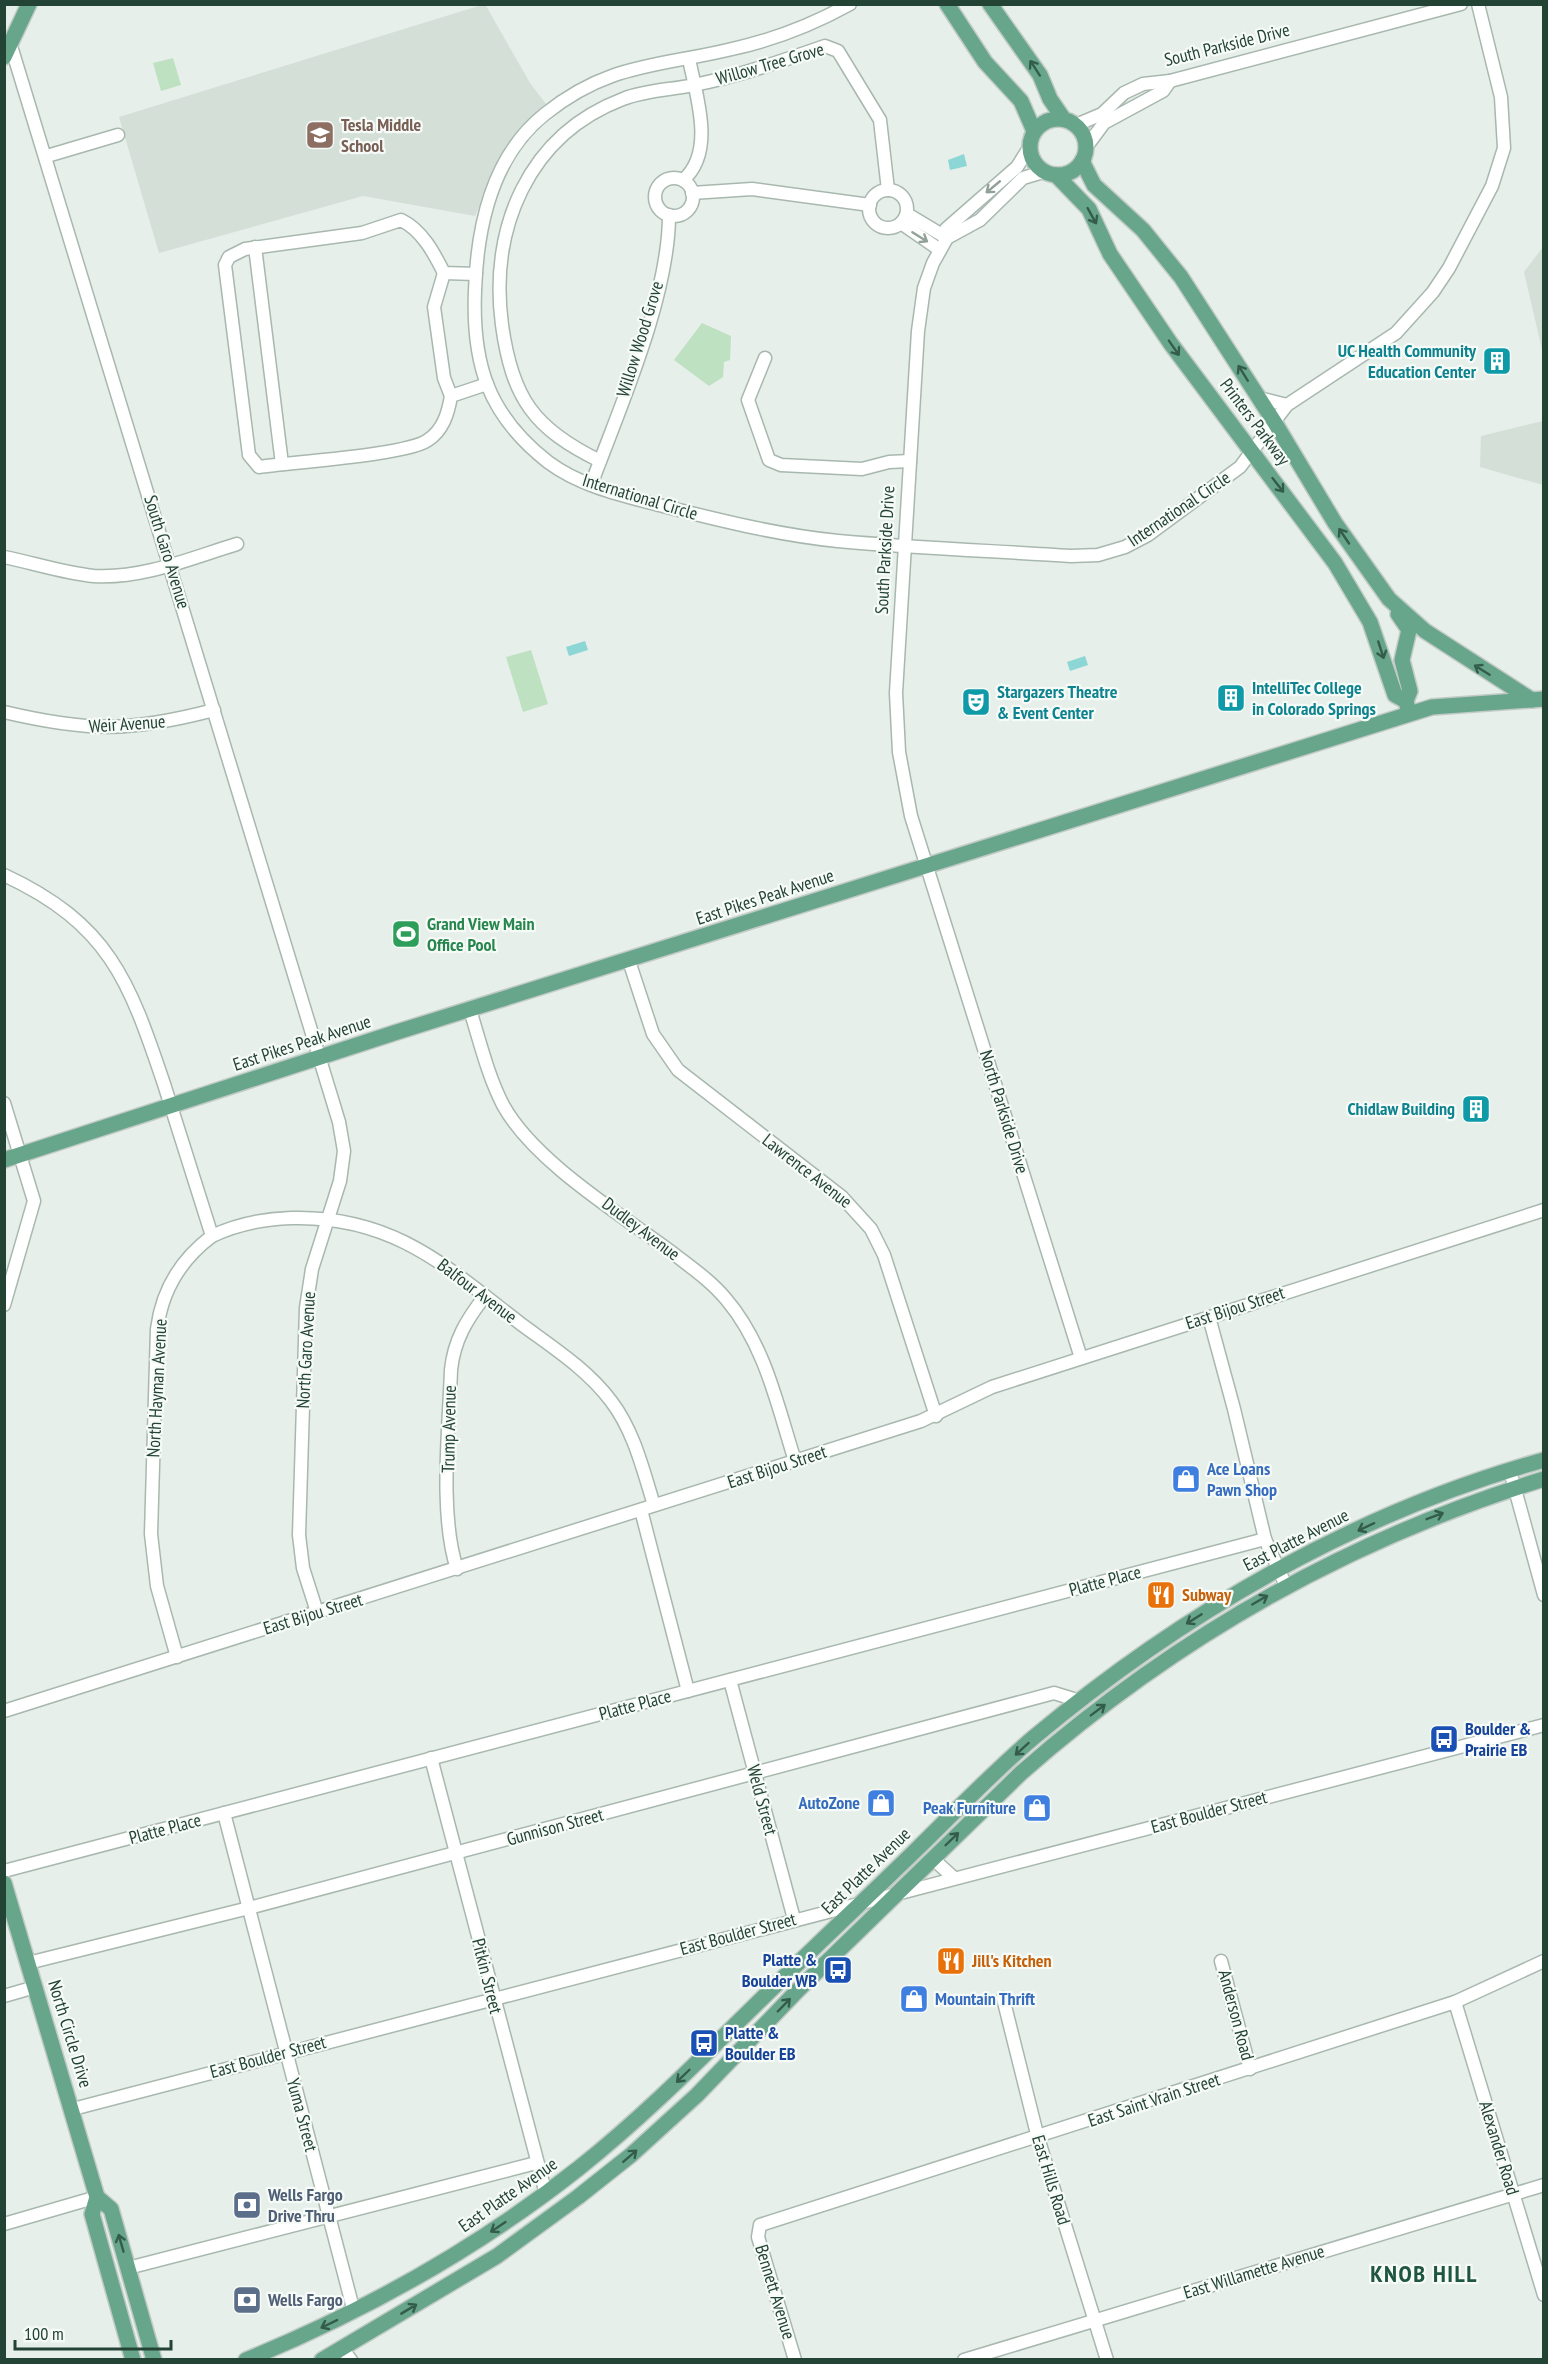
<svg xmlns="http://www.w3.org/2000/svg" width="1548" height="2364" font-family="'PT Sans Narrow',sans-serif">
<style>
.built{fill:#d4dfd8}
.green{fill:#bee1c2}
.water{fill:#8cd6d5}
.lines{fill:none;stroke-linecap:round;stroke-linejoin:round}
.minor-casing{stroke:#a8b8af;stroke-width:15}
.major-casing{stroke:#c1cac6;stroke-width:18}
.minor{stroke:#fff;stroke-width:12}
.major{stroke:#68a68c;stroke-width:15}
.oneway{stroke:#345c4b}
.oneway2{stroke:#91a19a}
.labels{text-anchor:middle;stroke-width:4.5;stroke-linejoin:round;paint-order:stroke}
.street-label{font-size:18px;fill:#234335;stroke:#f7fbf8}
.education-label{font-size:18px;font-weight:bold;fill:#785e54;stroke:#f7fbf8;text-anchor:start}
.culture-label{font-size:18px;font-weight:bold;fill:#0d838f;stroke:#f7fbf8;text-anchor:end}
.leisure-label{font-size:18px;font-weight:bold;fill:#27864d;stroke:#f7fbf8;text-anchor:start}
.shop-label{font-size:18px;font-weight:bold;fill:#366cbe;stroke:#f7fbf8;text-anchor:start}
.food-label{font-size:18px;font-weight:bold;fill:#c56008;stroke:#f7fbf8;text-anchor:start}
.transit-label{font-size:18px;font-weight:bold;fill:#164399;stroke:#f7fbf8;text-anchor:start}
.service-label{font-size:18px;font-weight:bold;fill:#4e5e75;stroke:#f7fbf8;text-anchor:start}
.district-label{font-size:24px;font-weight:bold;letter-spacing:1.5px;fill:#1e563f;stroke:#f7fbf8}
</style>
<rect width="100%" height="100%" fill="#e6efe9"/>
<g class="built">
<polygon points="485,4 530,83 546,104 506,146 475,216 363,196 159,253 119,117"/>
<polygon points="1543,247 1543,354 1524,272"/>
<polygon points="1543,421 1543,485 1480,467 1481,436"/>
</g>
<g class="green">
<polygon points="173,58 181,85 161,91 153,63"/>
<polygon points="702,323 731,336 730,360 724,362 723,377 709,386 674,360"/>
<polygon points="531,650 548,704 523,712 506,657"/>
</g>
<g class="water">
<polygon points="964,154 967,166 950,170 948,160"/>
<polygon points="585,641 588,650 569,656 566,647"/>
<polygon points="1085,656 1088,665 1070,671 1067,662"/>
<polygon points="407,928 414,930 414,936 398,938 398,932"/>
</g>
<g class="lines">
<g class="minor-casing">
<g id="minor">
<path d="M850,4C814,24 773,40 732,49C657,67 609,63 545,114C492,156 477,227 475,291C472,364 488,415 548,462C580,486 621,495 659,505C718,520 778,535 838,541C916,548 994,551 1071,556L1098,555L1125,547L1148,535L1190,504L1240,467L1287,405L1396,333L1433,292L1449,268L1492,186L1504,148L1501,97L1478,4"/>
<polyline points="11,46 339,1122 344,1151 340,1181 312,1269 306,1308 299,1535 303,1568 317,1612"/>
<polyline points="1076,125 1102,114 1124,93 1143,84 1170,81 1461,4"/>
<polyline points="1087,146 1104,123 1163,91 1170,81"/>
<polyline points="47,156 118,135"/>
<polyline points="1043,172 1023,178 980,220 947,238 933,263 924,288 918,331 896,693 899,752 911,816 1081,1358"/>
<circle cx="674" cy="197" r="19"/>
<path d="M683,180C716,152 696,95 689,59"/>
<circle cx="888" cy="209" r="19"/>
<polyline points="692,193 752,189 870,205"/>
<polyline points="907,214 947,238"/>
<polyline points="901,223 940,250"/>
<polyline points="947,238 946,229 1017,167 1029,148"/>
<polyline points="255,247 282,464"/>
<polyline points="444,273 434,307 444,378 451,396"/>
<path d="M476,274L444,273C434,253 422,230 401,220L362,233L245,249L229,257L225,265L249,455L259,467C292,462 408,455 428,440C443,430 448,414 451,396L487,384"/>
<polyline points="765,358 748,400 769,460 781,465 862,469 889,462 910,461"/>
<polyline points="1259,398 1287,405"/>
<path d="M600,461C534,429 512,398 502,325C489,229 528,135 623,99C646,90 670,90 694,85C739,76 782,61 825,46L838,51L880,120L888,190"/>
<path d="M591,485C620,407 669,297 669,215"/>
<path d="M4,557C34,563 64,573 94,576C143,579 191,558 237,544"/>
<path d="M4,712C89,732 130,732 214,710"/>
<path d="M4,875C109,924 129,980 164,1084C180,1134 196,1185 212,1236C180,1260 162,1290 157,1329L151,1534L157,1586L177,1657"/>
<polyline points="629,961 653,1034 678,1070 842,1197 871,1229 884,1255 936,1416"/>
<path d="M470,1010C480,1042 488,1076 503,1105C534,1162 622,1215 674,1254C692,1268 711,1281 726,1299C765,1345 777,1404 795,1461"/>
<polyline points="4,1103 34,1201 4,1305"/>
<path d="M212,1236C237,1224 264,1219 291,1218C392,1215 446,1266 521,1324C552,1347 587,1369 611,1401C634,1431 643,1470 654,1505"/>
<polyline points="1209,1317 1234,1409 1265,1539 1286,1586"/>
<polyline points="1510,1471 1544,1595"/>
<polyline points="641,1510 688,1691"/>
<path d="M457,1569C439,1514 449,1429 451,1370C454,1340 467,1319 485,1296"/>
<polyline points="730,1680 794,1919"/>
<polyline points="4,1711 921,1421 992,1387 1544,1210"/>
<polyline points="431,1758 546,2194"/>
<polyline points="224,1813 354,2312"/>
<polyline points="932,1858 954,1878"/>
<polyline points="4,1871 1265,1539"/>
<polyline points="1221,1961 1250,2069"/>
<polyline points="28,1963 249,1908 1054,1693 1080,1701"/>
<polyline points="4,1996 35,1987"/>
<polyline points="1003,1998 1038,2138 1107,2360"/>
<polyline points="1455,2002 1544,2295"/>
<polyline points="73,2109 1544,1725"/>
<polyline points="4,2224 97,2197"/>
<polyline points="128,2268 536,2163"/>
<polyline points="342,2348 351,2360"/>
<polyline points="795,2360 758,2237 760,2225 1455,2002 1544,1961"/>
<polyline points="964,2360 1544,2185"/>
</g>
</g>
<g class="major-casing">
<g id="major">
<polyline points="947,4 985,62 1021,101 1034,131"/>
<polyline points="990,4 1040,75 1050,99 1063,118"/>
<polyline points="4,57 29,4"/>
<circle cx="1058" cy="147" r="28"/>
<polyline points="1082,161 1094,185 1143,230 1181,277 1275,423 1335,523 1389,599 1425,631 1532,700"/>
<polyline points="1056,175 1089,209 1110,254 1171,344 1335,563 1370,622 1395,695 1406,701"/>
<polyline points="1398,614 1409,630 1402,660 1410,691 1406,701 1408,709"/>
<polyline points="4,1160 397,1032 1432,707 1544,699"/>
<polyline points="4,1883 97,2197 92,2214 133,2360"/>
<polyline points="97,2197 111,2209 154,2360"/>
<path d="M246,2360C365,2311 478,2248 579,2168C652,2110 717,2042 784,1977C828,1934 873,1892 917,1849C955,1812 992,1773 1033,1738C1181,1614 1356,1512 1544,1460"/>
<path d="M322,2360L497,2256L578,2197L631,2155L697,2095L799,1989L1021,1773C1173,1639 1349,1539 1544,1479"/>
</g>
</g>
<use href="#minor" class="minor"/>
<use href="#major" class="major"/>
</g>
<defs><path id="oneway-shaft" d="M-6 0H5M1.5-3L5.5 0L1.5 3" fill="none" stroke-width="1.6" stroke-linecap="round" stroke-linejoin="round" transform="scale(1.5)"/></defs>
<g class="oneway">
<use href="#oneway-shaft" transform="translate(1035 68) rotate(-123)"/>
<use href="#oneway-shaft" transform="translate(1092 216) rotate(61)"/>
<use href="#oneway-shaft" transform="translate(1174 348) rotate(55)"/>
<use href="#oneway-shaft" transform="translate(1243 373) rotate(-122)"/>
<use href="#oneway-shaft" transform="translate(1278 485) rotate(52)"/>
<use href="#oneway-shaft" transform="translate(1344 536) rotate(-124)"/>
<use href="#oneway-shaft" transform="translate(1381 650) rotate(72)"/>
<use href="#oneway-shaft" transform="translate(1482 670) rotate(-148)"/>
<use href="#oneway-shaft" transform="translate(1435 1516) rotate(-21)"/>
<use href="#oneway-shaft" transform="translate(1366 1527) rotate(155)"/>
<use href="#oneway-shaft" transform="translate(1260 1600) rotate(-30)"/>
<use href="#oneway-shaft" transform="translate(1194 1619) rotate(148)"/>
<use href="#oneway-shaft" transform="translate(1098 1710) rotate(-37)"/>
<use href="#oneway-shaft" transform="translate(1022 1749) rotate(138)"/>
<use href="#oneway-shaft" transform="translate(952 1839) rotate(-44)"/>
<use href="#oneway-shaft" transform="translate(784 2005) rotate(-46)"/>
<use href="#oneway-shaft" transform="translate(683 2076) rotate(136)"/>
<use href="#oneway-shaft" transform="translate(630 2156) rotate(-41)"/>
<use href="#oneway-shaft" transform="translate(498 2227) rotate(146)"/>
<use href="#oneway-shaft" transform="translate(121 2243) rotate(-106)"/>
<use href="#oneway-shaft" transform="translate(409 2309) rotate(-31)"/>
<use href="#oneway-shaft" transform="translate(329 2324) rotate(154)"/>
</g>
<g class="oneway2">
<use href="#oneway-shaft" transform="translate(993 187) rotate(140)"/>
<use href="#oneway-shaft" transform="translate(920 237) rotate(32)"/>
</g>
<defs>
<g id="school-square" transform="scale(1.5)"><rect x="-9" y="-9" width="18" height="18" rx="4" fill="#8d6e63" stroke="#f7fbf8"/><path d="M0-5L7-2L0 1L-7-2ZM-4 1L0 2.5L4 1V4Q0 6-4 4Z" fill="#fff"/></g>
<g id="building-square" transform="scale(1.5)"><rect x="-9" y="-9" width="18" height="18" rx="4" fill="#0f9aa8" stroke="#f7fbf8"/><path d="M-4-6H4V6H1V3H-1V6H-4ZM-2.5-4.3h1.7v1.8h-1.7ZM.8-4.3h1.7v1.8H.8ZM-2.5-1h1.7V.8h-1.7ZM.8-1h1.7V.8H.8Z" fill="#fff"/></g>
<g id="theatre-square" transform="scale(1.5)"><rect x="-9" y="-9" width="18" height="18" rx="4" fill="#0f9aa8" stroke="#f7fbf8"/><path d="M-5-5.5Q0-4 5-5.5V0Q5 5 0 6Q-5 5-5 0ZM-3.3-2.5H-1v1.5H-3.3ZM1-2.5H3.3v1.5H1ZM-2.8 1Q0 5.5 2.8 1Z" fill="#fff"/></g>
<g id="stadium-square" transform="scale(1.5)"><rect x="-9" y="-9" width="18" height="18" rx="4" fill="#2e9e5b" stroke="#f7fbf8"/><path d="M0-5a6.5 5 0 1 0 0 10a6.5 5 0 1 0 0-10ZM-3.5-1.8h7v3.6h-7Z" fill="#fff"/></g>
<g id="shop-square" transform="scale(1.5)"><rect x="-9" y="-9" width="18" height="18" rx="4" fill="#3f7fe0" stroke="#f7fbf8"/><path d="M-5-2.5h2.3a2.7 3.5 0 0 1 5.4 0H5L5.5 6h-11ZM-1.5-2.5h3a1.5 2.3 0 0 0-3 0Z" fill="#fff"/></g>
<g id="restaurant-square" transform="scale(1.5)"><rect x="-9" y="-9" width="18" height="18" rx="4" fill="#e8710a" stroke="#f7fbf8"/><path d="M-5-6h1v4h1v-4h1v4h1v-4h1v5L-1.5 .5V6h-2V.5L-5-1ZM5-6V6H3V1.5H1.5Q1.5-4 5-6Z" fill="#fff"/></g>
<g id="bus-square" transform="scale(1.5)"><rect x="-9" y="-9" width="18" height="18" rx="4" fill="#1a4fb4" stroke="#f7fbf8"/><path d="M-5-6H5V4H4V6H2V4H-2V6H-4V4H-5ZM-3.5-4V0h7V-4ZM-3.5 1.2v1.5H-2V1.2ZM2 1.2v1.5H3.5V1.2Z" fill="#fff"/></g>
<g id="bank-square" transform="scale(1.5)"><rect x="-9" y="-9" width="18" height="18" rx="4" fill="#5c6f8a" stroke="#f7fbf8"/><path d="M-6-4H6V4H-6ZM0-2.3a2.3 2.3 0 1 0 0 4.6a2.3 2.3 0 1 0 0-4.6Z" fill="#fff"/></g>
</defs>
<g fill-rule="evenodd">
<use href="#school-square" x="320" y="135"/>
<use href="#building-square" x="1497" y="361"/>
<use href="#building-square" x="1231" y="698"/>
<use href="#theatre-square" x="976" y="702"/>
<use href="#stadium-square" x="406" y="934"/>
<use href="#building-square" x="1476" y="1109"/>
<use href="#shop-square" x="1186" y="1479"/>
<use href="#restaurant-square" x="1161" y="1595"/>
<use href="#bus-square" x="1444" y="1739"/>
<use href="#shop-square" x="881" y="1803"/>
<use href="#shop-square" x="1037" y="1808"/>
<use href="#restaurant-square" x="951" y="1961"/>
<use href="#bus-square" x="838" y="1970"/>
<use href="#shop-square" x="914" y="1999"/>
<use href="#bus-square" x="704" y="2043"/>
<use href="#bank-square" x="247" y="2205"/>
<use href="#bank-square" x="247" y="2300"/>
</g>
<g class="labels">
<g class="street-label">
<text transform="translate(1227 45) rotate(-14)" y="6">South Parkside Drive</text>
<text transform="translate(770 64) rotate(-16)" y="6">Willow Tree Grove</text>
<text transform="translate(640 339) rotate(-73)" y="6">Willow Wood Grove</text>
<text transform="translate(1255 422) rotate(53)" y="6">Printers Parkway</text>
<text transform="translate(640 497) rotate(17)" y="6">International Circle</text>
<text transform="translate(1179 509) rotate(-34)" y="6">International Circle</text>
<text transform="translate(885 550) rotate(-87)" y="6">South Parkside Drive</text>
<text transform="translate(167 552) rotate(73)" y="6">South Garo Avenue</text>
<text transform="translate(127 724) rotate(-4)" y="6">Weir Avenue</text>
<text transform="translate(765 897) rotate(-18)" y="6">East Pikes Peak Avenue</text>
<text transform="translate(302 1043) rotate(-18)" y="6">East Pikes Peak Avenue</text>
<text transform="translate(1004 1112) rotate(73)" y="6">North Parkside Drive</text>
<text transform="translate(807 1171) rotate(38)" y="6">Lawrence Avenue</text>
<text transform="translate(641 1229) rotate(37)" y="6">Dudley Avenue</text>
<text transform="translate(477 1291) rotate(37)" y="6">Balfour Avenue</text>
<text transform="translate(1235 1308) rotate(-18)" y="6">East Bijou Street</text>
<text transform="translate(306 1350) rotate(-87)" y="6">North Garo Avenue</text>
<text transform="translate(157 1388) rotate(-87)" y="6">North Hayman Avenue</text>
<text transform="translate(449 1429) rotate(-89)" y="6">Trump Avenue</text>
<text transform="translate(777 1467) rotate(-18)" y="6">East Bijou Street</text>
<text transform="translate(1296 1540) rotate(-27)" y="6">East Platte Avenue</text>
<text transform="translate(1105 1581) rotate(-15)" y="6">Platte Place</text>
<text transform="translate(313 1614) rotate(-17)" y="6">East Bijou Street</text>
<text transform="translate(635 1705) rotate(-15)" y="6">Platte Place</text>
<text transform="translate(762 1800) rotate(75)" y="6">Weld Street</text>
<text transform="translate(1209 1812) rotate(-15)" y="6">East Boulder Street</text>
<text transform="translate(555 1827) rotate(-15)" y="6">Gunnison Street</text>
<text transform="translate(165 1829) rotate(-15)" y="6">Platte Place</text>
<text transform="translate(866 1871) rotate(-44)" y="6">East Platte Avenue</text>
<text transform="translate(738 1934) rotate(-15)" y="6">East Boulder Street</text>
<text transform="translate(487 1976) rotate(76)" y="6">Pitkin Street</text>
<text transform="translate(1236 2015) rotate(75)" y="6">Anderson Road</text>
<text transform="translate(70 2034) rotate(73)" y="6">North Circle Drive</text>
<text transform="translate(268 2057) rotate(-15)" y="6">East Boulder Street</text>
<text transform="translate(1154 2100) rotate(-18)" y="6">East Saint Vrain Street</text>
<text transform="translate(302 2115) rotate(75)" y="6">Yuma Street</text>
<text transform="translate(1499 2148) rotate(73)" y="6">Alexander Road</text>
<text transform="translate(1051 2180) rotate(73)" y="6">East Hills Road</text>
<text transform="translate(508 2195) rotate(-35)" y="6">East Platte Avenue</text>
<text transform="translate(1254 2272) rotate(-17)" y="6">East Willamette Avenue</text>
<text transform="translate(775 2292) rotate(73)" y="6">Bennett Avenue</text>
</g>
<g class="education-label">
<text x="341" y="131">Tesla Middle<tspan x="341" dy="21">School</tspan></text>
</g>
<g class="culture-label">
<text x="1476" y="357">UC Health Community<tspan x="1476" dy="21">Education Center</tspan></text>
<text x="1252" y="694" text-anchor="start">IntelliTec College<tspan x="1252" dy="21">in Colorado Springs</tspan></text>
<text x="997" y="698" text-anchor="start">Stargazers Theatre<tspan x="997" dy="21">&amp; Event Center</tspan></text>
<text x="1455" y="1115">Chidlaw Building</text>
</g>
<g class="leisure-label">
<text x="427" y="930">Grand View Main<tspan x="427" dy="21">Office Pool</tspan></text>
</g>
<g class="shop-label">
<text x="1207" y="1475">Ace Loans<tspan x="1207" dy="21">Pawn Shop</tspan></text>
<text x="860" y="1809" text-anchor="end">AutoZone</text>
<text x="1016" y="1814" text-anchor="end">Peak Furniture</text>
<text x="935" y="2005">Mountain Thrift</text>
</g>
<g class="food-label">
<text x="1182" y="1601">Subway</text>
<text x="972" y="1967">Jill's Kitchen</text>
</g>
<g class="transit-label">
<text x="1465" y="1735">Boulder &amp;<tspan x="1465" dy="21">Prairie EB</tspan></text>
<text x="817" y="1966" text-anchor="end">Platte &amp;<tspan x="817" dy="21">Boulder WB</tspan></text>
<text x="725" y="2039">Platte &amp;<tspan x="725" dy="21">Boulder EB</tspan></text>
</g>
<g class="service-label">
<text x="268" y="2201">Wells Fargo<tspan x="268" dy="21">Drive Thru</tspan></text>
<text x="268" y="2306">Wells Fargo</text>
</g>
<g class="district-label">
<text x="1424" y="2282">KNOB HILL</text>
</g>
</g>
<rect width="1548" height="2364" fill="none" stroke="#234335" stroke-width="12"/>
<path d="M15 2340v9h156v-9" fill="none" stroke="#234335" stroke-width="3"/>
<text x="24" y="2340" font-size="18" fill="#234335" stroke="#f7fbf8" stroke-width="4.5" paint-order="stroke">100 m</text>
</svg>
